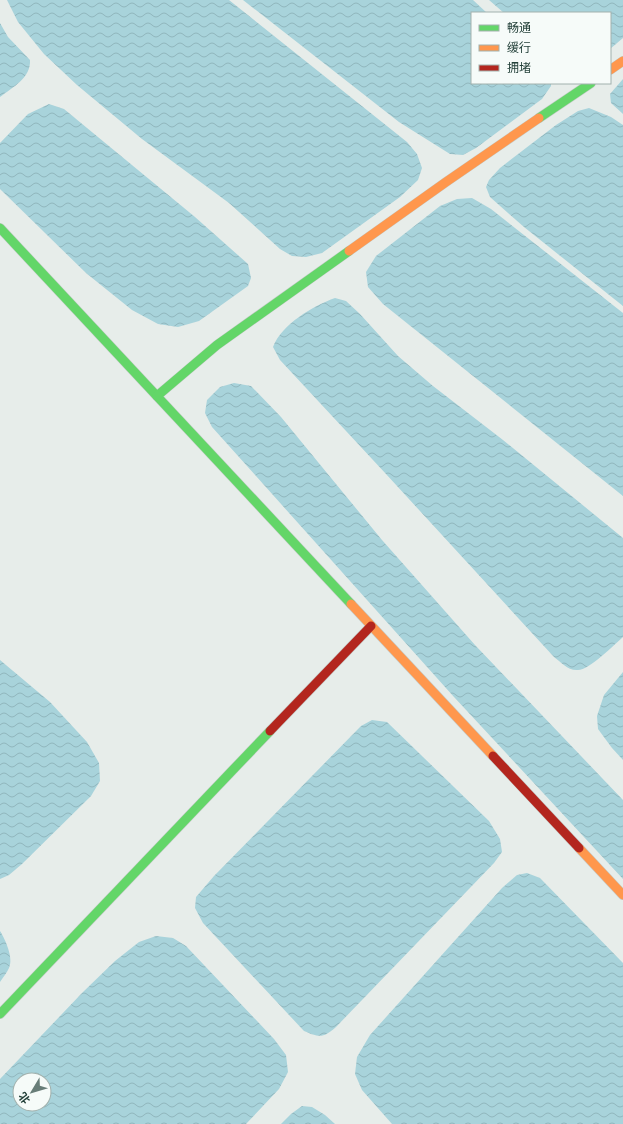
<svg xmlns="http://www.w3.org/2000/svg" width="623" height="1124" font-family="'Open Sans','Noto Sans SC',sans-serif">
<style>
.water{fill:url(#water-waves);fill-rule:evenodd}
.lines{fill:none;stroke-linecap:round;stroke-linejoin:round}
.fast-casing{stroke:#c3cac7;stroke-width:10}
.slow-casing{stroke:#c3cac7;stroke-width:10}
.jam-casing{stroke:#c3cac7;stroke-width:10}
.fast{stroke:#63d668;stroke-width:9}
.slow{stroke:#ff974d;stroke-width:9}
.jam{stroke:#b3261e;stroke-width:9}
</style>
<defs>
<pattern id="water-waves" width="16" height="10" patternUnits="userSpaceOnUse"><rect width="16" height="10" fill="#a8d3db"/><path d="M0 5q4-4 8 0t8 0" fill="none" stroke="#90b6bd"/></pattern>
</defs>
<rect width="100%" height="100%" fill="#e7edea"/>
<g class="water">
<polygon points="7,0 229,0 407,142 417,154 422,168 418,180 400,197 322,253 306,257 292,256 280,249 229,203 142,139 77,85 44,54 18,22"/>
<polygon points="243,0 473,0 487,13 472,13 472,83 551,83 551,86 542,99 476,148 463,155 450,154 399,122"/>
<polygon points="489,0 623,0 623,38 610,49 610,13 504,13"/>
<path d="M0,23L8,37L30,60C31,78 13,87 0,97Z"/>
<polygon points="623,79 623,114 611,103 610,94"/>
<polygon points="49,104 64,109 195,217 248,264 251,278 248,286 199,321 178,327 158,324 132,310 86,273 0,189 0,143 28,114"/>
<polygon points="589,108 611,117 623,125 623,306 524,227 490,197 486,187 489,180 500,168 556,125 578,111"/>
<polygon points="472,198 491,209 623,313 623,496 383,304 368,287 366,272 376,256 440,206 457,199"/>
<path d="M335,298L346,301L360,314L398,356L433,386L503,440L623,538V637C614,645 589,670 578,670C568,671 561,662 554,657L386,474L280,360L273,347C282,324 313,306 335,298Z"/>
<polygon points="234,383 251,386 281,417 382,540 475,645 623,800 623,879 454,697 212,427 205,413 207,400 220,387"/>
<polygon points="0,660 50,702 87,742 99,763 100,781 91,796 22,864 9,875 0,879"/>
<polygon points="623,672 623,760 612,748 598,729 597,716 604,695"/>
<path d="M372,720L387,722L489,821L500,839L502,852L494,863L336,1027C323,1038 320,1038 304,1031L203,923L195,908L196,897L214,876L361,726Z"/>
<polygon points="527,873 540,878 623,963 623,1124 392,1124 362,1090 355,1074 357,1057 370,1035 502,888 517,875"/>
<path d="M0,931C5,939 14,958 9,968C7,973 3,977 0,982Z"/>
<path d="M156,936L173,938L186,946L274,1039L286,1055L288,1072L279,1089L246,1124H0V1079L82,993L115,961L139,942ZM20,1080H44V1104H20Z"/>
<polygon points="302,1106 312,1107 325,1115 335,1124 281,1124 291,1114"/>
</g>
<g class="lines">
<g class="fast-casing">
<g id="fast">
<polyline points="539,118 591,83"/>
<polyline points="0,228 351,604"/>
<polyline points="157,396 217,345 349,251"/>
<polyline points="0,1014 270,731"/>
</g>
</g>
<g class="slow-casing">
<g id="slow">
<polyline points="610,70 623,61"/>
<polyline points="349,251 446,182 539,118"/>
<polyline points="351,604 493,756"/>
<polyline points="579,848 623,895"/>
</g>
</g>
<g class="jam-casing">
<g id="jam">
<polyline points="270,731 371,626"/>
<polyline points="493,756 579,848"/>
</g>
</g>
<use href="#fast" class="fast"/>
<use href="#slow" class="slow"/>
<use href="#jam" class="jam"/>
</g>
<rect x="471" y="12" width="140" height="72" fill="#f6fbf9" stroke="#a2b1ad"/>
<rect x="479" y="25" width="20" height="6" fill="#63d668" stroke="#a2b1ad"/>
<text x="507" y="32" font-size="12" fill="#24413a">畅通</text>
<rect x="479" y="45" width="20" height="6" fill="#ff974d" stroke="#a2b1ad"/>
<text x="507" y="52" font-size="12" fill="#24413a">缓行</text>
<rect x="479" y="65" width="20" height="6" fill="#b3261e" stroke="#a2b1ad"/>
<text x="507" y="72" font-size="12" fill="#24413a">拥堵</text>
<g transform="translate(32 1092) rotate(232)"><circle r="19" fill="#f6fbf9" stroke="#a2b1ad"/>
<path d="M0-3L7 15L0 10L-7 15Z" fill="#687d78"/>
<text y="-6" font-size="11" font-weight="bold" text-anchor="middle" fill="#24413a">北</text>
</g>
</svg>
